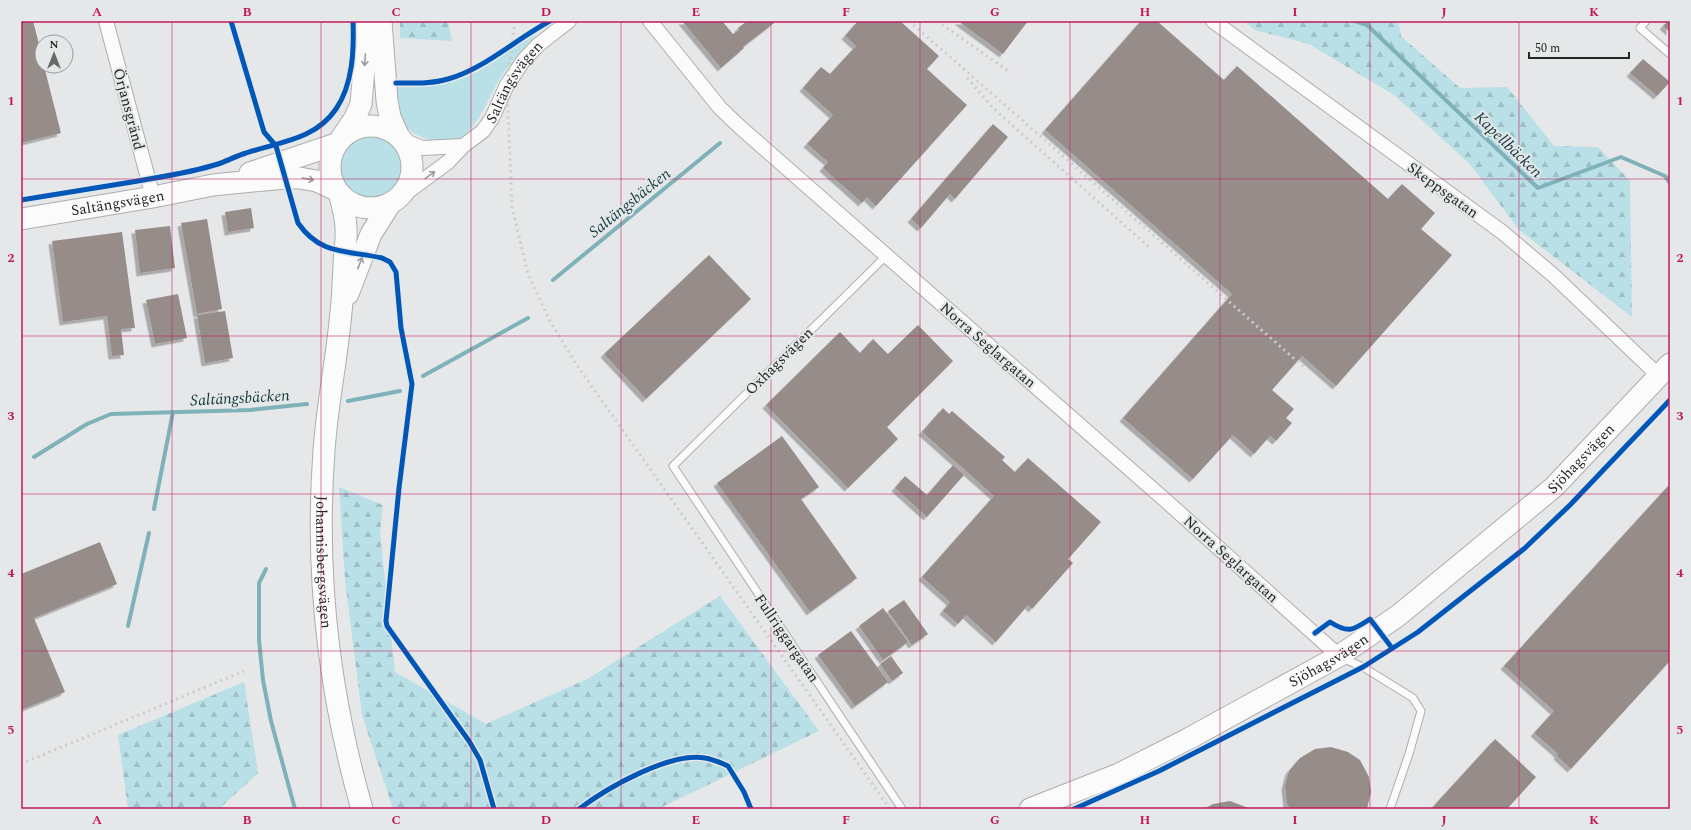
<svg xmlns="http://www.w3.org/2000/svg" width="1691" height="830" font-family="Spectral,serif">
<style>
.grass{fill:#b8e0e6}
.forest{fill:url(#forest-firs)}
.lines{fill:none;stroke-linecap:round;stroke-linejoin:round}
.stream{stroke:#7eb1b9;stroke-width:4}
.building{fill:#968d8a;filter:url(#shadow)}
.lane-casing{stroke:#acadae;stroke-width:9}
.street-casing{stroke:#acadae;stroke-width:16}
.secondary-casing{stroke:#acadae;stroke-width:23}
.lane{stroke:#fbfbfc;stroke-width:7}
.street{stroke:#fbfbfc;stroke-width:14}
.secondary{stroke:#fbfbfc;stroke-width:21}
.rail{stroke:#cbcccc;stroke-width:3;stroke-dasharray:2 4;stroke-linecap:butt}
.cycleway-casing{stroke:#e5e8e9;stroke-width:8}
.cycleway{stroke:#0057b8;stroke-width:5}
.oneway{stroke:#9a9b9b}
.grid{fill:none;stroke:#c2185b;stroke-width:1;stroke-opacity:0.55}
.labels{text-anchor:middle;stroke-width:4;stroke-linejoin:round;paint-order:stroke}
.street-label{font-size:15px;fill:#242525;stroke:#e5e8e9}
.water-label{font-size:16px;font-style:italic;fill:#14373d;stroke:#e5e8e9}
.neatline{fill:none;stroke:#c2185b;stroke-width:1.5}
.grid-label{font-size:13px;text-anchor:middle;font-weight:bold;fill:#c2185b}
</style>
<defs>
<pattern id="forest-firs" width="22" height="20" patternUnits="userSpaceOnUse"><rect width="22" height="20" fill="#b8e0e6"/><path d="M5 1l3.5 6h-7zM16 11l3.5 6h-7z" fill="#9ec0c5"/></pattern>
<filter id="shadow"><feDropShadow dx="-3.5" dy="3.5" stdDeviation="0" flood-color="#0004"/></filter>
</defs>
<rect width="100%" height="100%" fill="#e6e7e8"/>
<g class="grass">
<path d="M539,31C529,43 516,55 507,68C484,97 476,158 424,138C398,128 397,112 394,87C419,88 446,87 469,76C494,64 516,46 539,31Z"/>
<circle cx="372" cy="169" r="32"/>
</g>
<g class="forest">
<polygon points="400,21 448,21 452,41 400,38"/>
<polygon points="1244,21 1398,21 1401,36 1460,88 1507,87 1554,146 1598,147 1630,181 1632,317 1519,230 1470,164 1394,95 1309,44 1255,30"/>
<polygon points="339,487 383,505 380,533 395,672 486,724 589,678 720,596 819,731 658,809 393,809 362,715 345,580"/>
<polygon points="244,682 258,773 219,809 128,809 118,735"/>
</g>
<g class="lines">
<g class="stream">
<polyline points="1355,21 1367,25 1538,188 1621,157 1665,176 1670,183"/>
<polyline points="553,280 720,143"/>
<polyline points="423,376 528,318"/>
<polyline points="348,401 400,391"/>
<polyline points="34,457 87,424 111,414 250,410 307,404"/>
<polyline points="154,509 173,412"/>
<polyline points="266,569 259,583 259,640 263,680 271,721 295,809"/>
<polyline points="128,626 149,533"/>
</g>
</g>
<g class="building">
<polygon points="21,21 33,21 42,56 42,66 44,66 61,133 21,143"/>
<polygon points="682,21 722,21 733,34 739,30 738,28 747,21 772,21 774,23 743,47 744,48 721,68"/>
<polygon points="858,21 900,21 939,56 927,69 967,105 876,206 867,197 862,203 823,168 828,162 807,144 833,115 803,88 821,67 830,74 856,46 845,36"/>
<polygon points="958,21 1028,21 1003,54"/>
<polygon points="1141,21 1157,21 1224,80 1237,66 1388,199 1402,184 1435,213 1421,229 1452,255 1336,386 1302,356 1272,390 1294,409 1286,418 1292,423 1276,441 1270,436 1254,454 1233,435 1193,479 1123,418 1232,294 1045,130"/>
<polygon points="1668,21 1670,21 1670,32 1663,26"/>
<polygon points="1643,59 1670,82 1657,96 1630,73"/>
<polygon points="993,124 1008,137 955,199 950,194 921,228 911,219"/>
<polygon points="251,208 254,228 228,232 225,212"/>
<polygon points="207,219 222,309 197,314 181,223"/>
<polygon points="170,226 175,268 140,273 135,230"/>
<polygon points="122,232 135,328 121,329 124,355 112,356 107,316 63,322 52,241"/>
<polygon points="709,255 751,299 646,399 604,354"/>
<polygon points="178,294 187,338 155,344 146,300"/>
<polygon points="225,311 233,358 205,363 197,315"/>
<polygon points="918,325 953,361 887,427 898,439 848,488 766,405 840,332 860,353 873,339 888,354"/>
<polygon points="943,408 949,414 952,411 1005,457 1002,460 1015,472 1028,458 1101,522 1068,559 1073,563 1032,609 1028,605 996,642 966,615 958,624 943,611 950,602 922,577 994,496 922,432"/>
<polygon points="782,436 819,487 801,499 857,578 810,612 717,483"/>
<polygon points="953,465 964,475 927,517 895,488 905,476 927,495"/>
<polygon points="1670,484 1670,661 1571,769 1557,756 1558,754 1534,733 1554,711 1504,666"/>
<polygon points="100,542 117,584 34,618 65,692 21,710 21,574"/>
<polygon points="904,600 928,634 912,645 888,611"/>
<polygon points="883,608 908,642 883,660 859,626"/>
<polygon points="851,631 888,682 855,706 818,655"/>
<polygon points="891,656 903,673 892,681 880,664"/>
<polygon points="1495,739 1536,777 1507,809 1431,809"/>
<polygon points="1331,747 1348,752 1360,760 1369,777 1371,792 1367,809 1290,809 1287,804 1285,786 1289,771 1300,758 1315,749"/>
<polygon points="1230,801 1251,809 1204,809 1213,804"/>
</g>
<g class="lines">
<g class="lane-casing">
<g id="lane">
<polyline points="1646,21 1640,28 1670,54"/>
<polyline points="886,256 673,466 902,809"/>
<polyline points="1342,658 1363,667 1413,698 1421,711 1409,754 1390,809"/>
</g>
</g>
<g class="street-casing">
<g id="street">
<polyline points="106,21 153,197"/>
<polyline points="650,21 720,108 741,128 1165,500 1339,656"/>
<polyline points="1213,21 1502,232 1553,275 1659,376"/>
<polyline points="403,140 422,148 463,146"/>
<path id="s1" d="M399,198L448,162L463,146L483,131L492,118L507,85L523,61L538,45L569,21"/>
</g>
</g>
<g class="secondary-casing">
<g id="secondary">
<polyline points="381,21 387,101 390,117 398,135"/>
<circle cx="371" cy="167" r="41"/>
<polyline points="342,137 355,118 361,104 368,21"/>
<polyline points="250,173 336,144"/>
<path id="s2" d="M340,195C342,206 346,217 346,228C347,241 344,253 344,266C343,281 343,297 341,312C337,359 327,405 324,451C315,571 329,694 362,809"/>
<path id="s3" d="M21,219L153,197L213,185L285,178H299L317,181L336,190"/>
<polyline points="348,294 371,234 390,204"/>
<path id="s4" d="M1030,809L1119,774L1188,739L1339,656L1399,615L1554,487L1670,364"/>
</g>
</g>
<use href="#lane" class="lane"/>
<use href="#street" class="street"/>
<use href="#secondary" class="secondary"/>
<g class="rail">
<polyline points="515,21 507,85 512,207 528,274 550,321 576,364 890,809"/>
<polyline points="909,21 1306,369"/>
<polyline points="937,21 1011,73"/>
<polyline points="967,78 994,109 1150,248"/>
<polyline points="21,764 244,671"/>
</g>
<g class="cycleway-casing">
<g id="cycleway">
<path d="M231,21L264,132L276,146L298,223C321,256 347,250 382,258L390,262L396,272L401,328L412,384L399,488L386,621L387,626L469,741L480,760L494,809"/>
<path d="M396,83C413,83 431,84 448,79C484,69 516,39 550,21"/>
<path d="M21,200C58,194 95,188 132,182C160,177 190,173 218,164C227,161 236,156 246,153C279,142 315,140 336,109C353,84 354,50 353,21"/>
<path d="M1315,633L1330,622C1349,634 1353,630 1370,619L1392,648"/>
<path d="M579,809C607,788 669,752 705,758C713,759 721,763 728,766L744,792L751,809"/>
<polyline points="1074,809 1159,771 1363,667 1418,632 1525,548 1570,505 1670,400"/>
</g>
</g>
<use href="#cycleway" class="cycleway"/>
</g>
<defs><path id="oneway-shaft" d="M-6 0H5M1.5-3L5.5 0L1.5 3" fill="none" stroke-width="1.6" stroke-linecap="round" stroke-linejoin="round"/></defs>
<g class="oneway">
<use href="#oneway-shaft" transform="translate(365 60) rotate(94)"/>
<use href="#oneway-shaft" transform="translate(430 175) rotate(-36)"/>
<use href="#oneway-shaft" transform="translate(308 179) rotate(10)"/>
<use href="#oneway-shaft" transform="translate(360 263) rotate(-69)"/>
</g>
<path class="grid" d="M172,21V809M321,21V809M471,21V809M621,21V809M771,21V809M920,21V809M1070,21V809M1220,21V809M1370,21V809M1519,21V809M21,179H1670M21,336H1670M21,494H1670M21,651H1670"/>
<g class="labels">
<g class="street-label">
<text dy="5" stroke="none"><textPath href="#s1" startOffset="166">Saltängsvägen</textPath></text>
<text transform="translate(129 109) rotate(75)" y="5">Örjansgränd</text>
<text transform="translate(1443 190) rotate(36)" y="5">Skeppsgatan</text>
<text dy="5" stroke="none"><textPath href="#s3" startOffset="98">Saltängsvägen</textPath></text>
<text transform="translate(988 345) rotate(41)" y="5">Norra Seglargatan</text>
<text transform="translate(779 361) rotate(-45)" y="5">Oxhagsvägen</text>
<text dy="5" stroke="none"><textPath href="#s4" startOffset="658">Sjöhagsvägen</textPath></text>
<text transform="translate(1231 559) rotate(42)" y="5">Norra Seglargatan</text>
<text dy="5" stroke="none"><textPath href="#s2" startOffset="369">Johannisbergsvägen</textPath></text>
<text transform="translate(787 638) rotate(56)" y="5">Fullriggargatan</text>
<text dy="5" stroke="none"><textPath href="#s4" startOffset="334">Sjöhagsvägen</textPath></text>
</g>
<g class="water-label">
<text transform="translate(1509 144) rotate(44)" y="6">Kapellbäcken</text>
<text transform="translate(629 202) rotate(-39)" y="6">Saltängsbäcken</text>
<text transform="translate(240 397) rotate(-3)" y="6">Saltängsbäcken</text>
</g>
</g>
<rect width="1691" height="830" fill="none" stroke="#e5e8e9" stroke-width="44"/>
<g transform="translate(54 54)"><circle r="19" fill="#e5e8e9" stroke="#989a9b"/>
<path d="M0-3L7 15L0 10L-7 15Z" fill="#686969"/>
<text y="-6" font-size="11" font-weight="bold" text-anchor="middle" fill="#242525">N</text>
</g>
<path d="M1529 52v6h100v-6" fill="none" stroke="#242525" stroke-width="2"/>
<text x="1535" y="52" font-size="12" fill="#242525" stroke="#e5e8e9" stroke-width="3" paint-order="stroke">50 m</text>
<rect x="22" y="22" width="1647" height="786" class="neatline"/>
<g class="grid-label">
<text x="97" y="16">A</text>
<text x="247" y="16">B</text>
<text x="396" y="16">C</text>
<text x="546" y="16">D</text>
<text x="696" y="16">E</text>
<text x="846" y="16">F</text>
<text x="995" y="16">G</text>
<text x="1145" y="16">H</text>
<text x="1295" y="16">I</text>
<text x="1444" y="16">J</text>
<text x="1594" y="16">K</text>
<text x="11" y="105">1</text>
<text x="1680" y="105">1</text>
<text x="11" y="262">2</text>
<text x="1680" y="262">2</text>
<text x="11" y="420">3</text>
<text x="1680" y="420">3</text>
<text x="11" y="577">4</text>
<text x="1680" y="577">4</text>
<text x="11" y="734">5</text>
<text x="1680" y="734">5</text>
<text x="97" y="824">A</text>
<text x="247" y="824">B</text>
<text x="396" y="824">C</text>
<text x="546" y="824">D</text>
<text x="696" y="824">E</text>
<text x="846" y="824">F</text>
<text x="995" y="824">G</text>
<text x="1145" y="824">H</text>
<text x="1295" y="824">I</text>
<text x="1444" y="824">J</text>
<text x="1594" y="824">K</text>
</g>
</svg>
